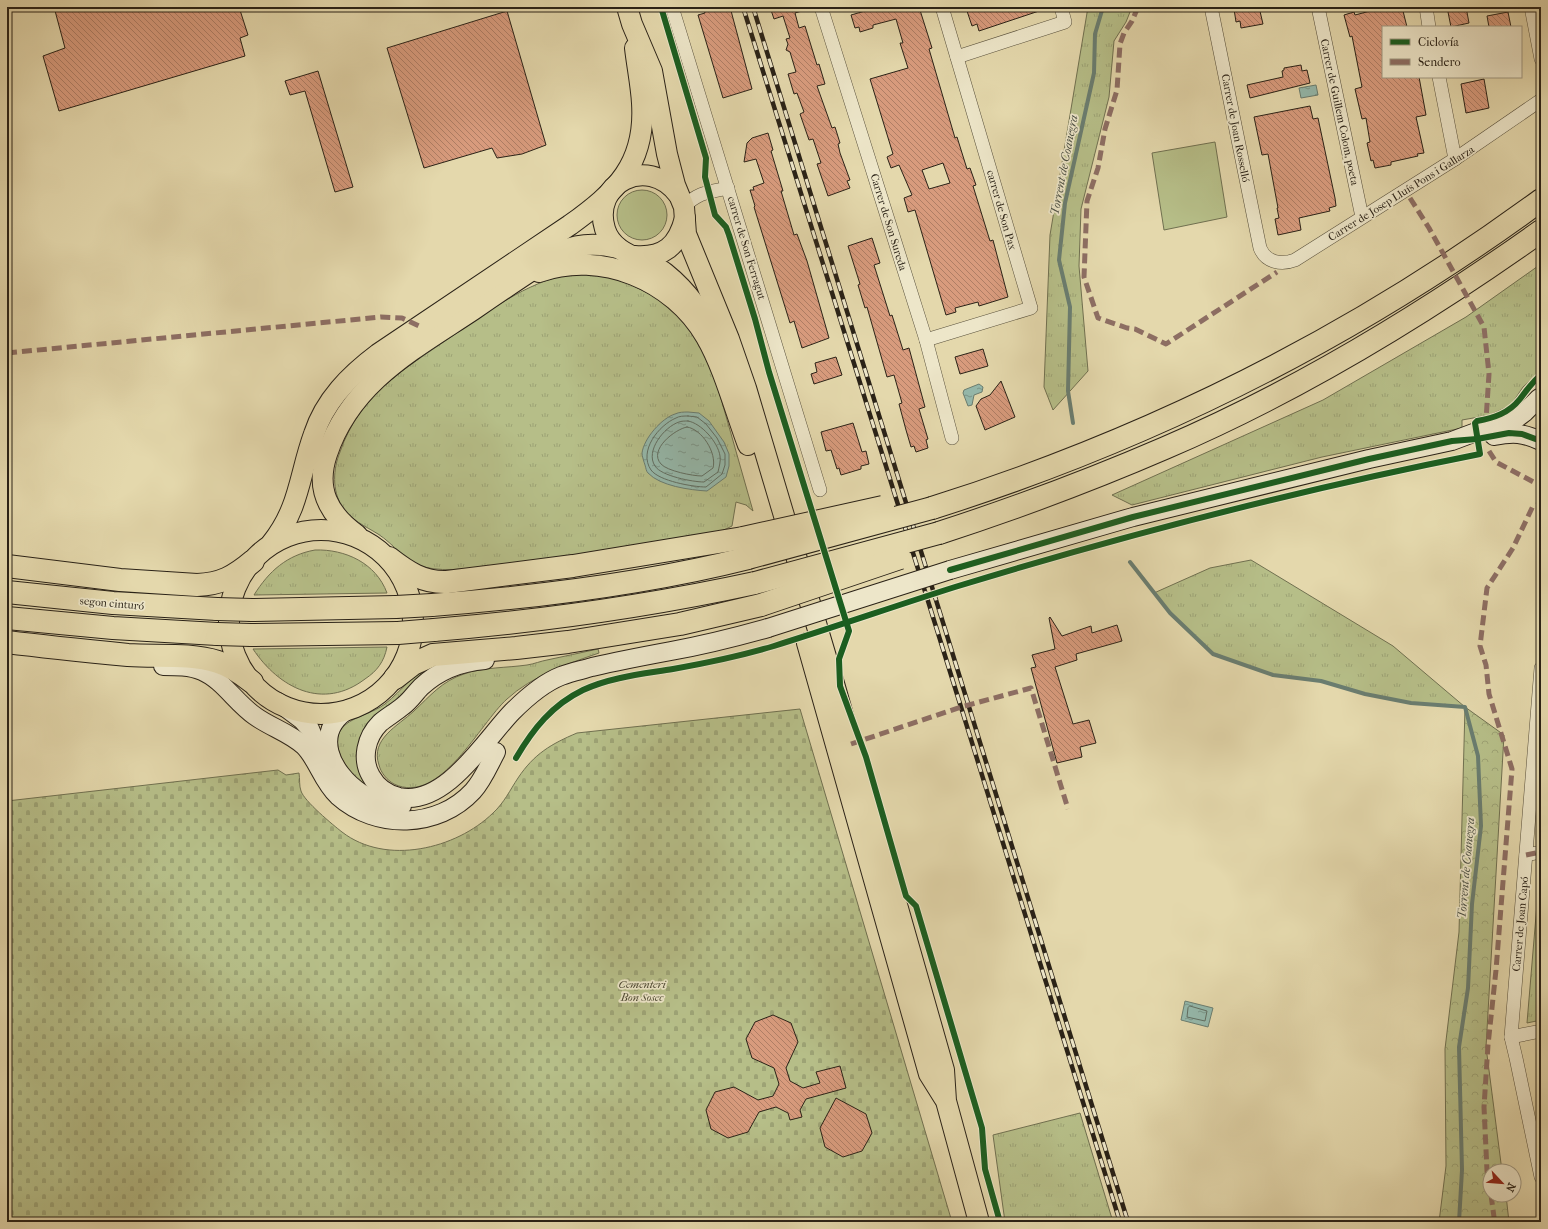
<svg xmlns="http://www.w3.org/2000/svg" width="1548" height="1229" font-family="'IM FELL French Canon',serif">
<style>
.grass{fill:url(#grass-tufts);stroke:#707050}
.forest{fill:url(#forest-crowns);stroke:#707050}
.cemetery{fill:url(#cemetery-stones);stroke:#707050}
.green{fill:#b6be88;stroke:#707050}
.water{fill:url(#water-ripples);stroke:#6a7d70}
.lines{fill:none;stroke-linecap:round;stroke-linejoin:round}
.shore{stroke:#606e62;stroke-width:1}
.stream{stroke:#6a7d70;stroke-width:4}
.building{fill:url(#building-back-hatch);stroke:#2a2217;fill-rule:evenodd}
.street-casing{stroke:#58503c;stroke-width:14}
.secondary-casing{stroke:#2a2217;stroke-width:20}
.primary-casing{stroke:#2a2217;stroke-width:22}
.highway-casing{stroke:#2a2217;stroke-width:24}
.street{stroke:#ede6c9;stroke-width:13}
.secondary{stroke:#ede6c9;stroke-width:18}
.primary{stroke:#e4d8ac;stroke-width:20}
.highway{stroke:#e4d8ac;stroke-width:22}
.rail-casing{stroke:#2a2217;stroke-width:4.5}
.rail{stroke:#ede6c9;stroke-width:3;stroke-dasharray:9;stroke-linecap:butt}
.secondary-bridge-casing{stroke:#2a2217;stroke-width:20;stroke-linecap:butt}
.highway-bridge-casing{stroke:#2a2217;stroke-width:24;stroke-linecap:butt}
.secondary-bridge{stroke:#ede6c9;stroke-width:18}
.highway-bridge{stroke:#e4d8ac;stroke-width:22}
.quiet{stroke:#8d6e63;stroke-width:5;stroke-dasharray:10 5;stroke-linecap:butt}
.cycleway-casing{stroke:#ede6c9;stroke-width:8}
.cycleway{stroke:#1b5e20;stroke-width:6}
.labels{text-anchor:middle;stroke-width:3.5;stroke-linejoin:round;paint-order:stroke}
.street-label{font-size:11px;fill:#2a2217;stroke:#ede6c9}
.park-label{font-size:11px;font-style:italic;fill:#4d4933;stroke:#ede6c9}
.water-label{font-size:12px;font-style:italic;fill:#4a4f44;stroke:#ede6c9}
</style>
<defs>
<pattern id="grass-tufts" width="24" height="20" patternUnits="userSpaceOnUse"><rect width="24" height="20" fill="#b6be88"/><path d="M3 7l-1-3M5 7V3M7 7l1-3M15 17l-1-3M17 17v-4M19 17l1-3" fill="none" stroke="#9da375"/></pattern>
<pattern id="forest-crowns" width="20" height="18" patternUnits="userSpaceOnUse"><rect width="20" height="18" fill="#b6be88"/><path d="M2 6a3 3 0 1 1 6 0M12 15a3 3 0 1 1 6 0" fill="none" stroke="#9da375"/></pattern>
<pattern id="cemetery-stones" width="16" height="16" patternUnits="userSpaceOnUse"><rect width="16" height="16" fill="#b6be88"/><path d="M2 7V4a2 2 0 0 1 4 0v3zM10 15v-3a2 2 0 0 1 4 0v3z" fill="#9da375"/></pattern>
<pattern id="water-ripples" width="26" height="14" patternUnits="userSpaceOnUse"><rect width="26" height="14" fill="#95b9ac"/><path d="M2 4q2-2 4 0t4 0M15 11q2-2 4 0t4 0" fill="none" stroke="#7a968b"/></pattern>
<pattern id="building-back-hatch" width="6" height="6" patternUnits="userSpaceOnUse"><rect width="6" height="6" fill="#d89b7d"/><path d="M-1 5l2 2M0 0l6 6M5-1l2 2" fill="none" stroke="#af7e65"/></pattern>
</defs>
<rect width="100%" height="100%" fill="#e4d8ac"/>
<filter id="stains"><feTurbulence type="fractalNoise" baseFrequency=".005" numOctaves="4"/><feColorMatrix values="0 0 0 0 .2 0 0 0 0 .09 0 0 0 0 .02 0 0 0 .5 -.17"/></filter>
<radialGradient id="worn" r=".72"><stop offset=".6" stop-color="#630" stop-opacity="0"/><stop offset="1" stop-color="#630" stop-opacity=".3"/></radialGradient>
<g class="grass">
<polygon points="1088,7 1132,7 1126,22 1114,41 1109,97 1081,209 1079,266 1088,371 1053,410 1044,387 1050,235"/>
<polygon points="1541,264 1541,371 1523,387 1511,405 1490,415 1462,420 1462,428 1322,457 1132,505 1112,495 1323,400 1466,317"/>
<path d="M571,273L615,277L664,301L690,327L714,374L753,511L746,505L736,502L732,526L718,533C646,544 575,556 503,564C479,567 447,573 424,567C405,562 394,544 378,534C365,526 351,520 342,507C332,490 333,469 340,452C360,394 403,370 451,337C490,310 524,284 571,273Z"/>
<path d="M315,550C345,549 376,563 387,593L254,595C269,571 287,555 315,550Z"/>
<polygon points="1251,560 1393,646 1465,707 1411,703 1365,694 1321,681 1273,675 1213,654 1170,613 1154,593 1210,568"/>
<path d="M387,647C384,662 377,671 365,679C323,711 279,688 253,649Z"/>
<path d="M598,649L599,653C567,664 532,676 507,699C480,723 440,806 394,784C387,780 381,773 379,765C370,739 398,726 414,711C430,696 442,681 464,674C484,667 506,668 527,665C534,664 541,661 547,660C564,656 581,653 598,649Z"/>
<path d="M433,667L399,699L376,718L373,791C370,790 367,789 364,788C360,786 357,780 354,777C343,763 328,741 345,725C356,716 373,713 385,704C404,689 410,675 433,667Z"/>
<polygon points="1541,856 1541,1020 1527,1023"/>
<polygon points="1080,1113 1113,1222 1005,1222 993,1135"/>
</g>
<polygon class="forest" points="1465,707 1504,735 1486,1047 1502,1171 1490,1171 1490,1195 1506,1195 1509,1222 1439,1222 1446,1166 1445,1049 1459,932"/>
<path class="cemetery" d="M800,709L952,1222H7V801L278,770L286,775L299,773C300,779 299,786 301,791C304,801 333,825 342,832C386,866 456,849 493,813C504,803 510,790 518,778C534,754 551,744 577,733Z"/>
<g class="green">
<polygon points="1215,142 1227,217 1164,230 1152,153"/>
<circle cx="642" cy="215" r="25"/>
</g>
<g class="water">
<polygon points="1316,85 1318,95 1301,98 1299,88"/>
<polygon points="979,384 983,387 982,392 974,395 972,405 968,406 963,393 964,390"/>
<path d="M688,412L699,413L709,421L724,442L729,454V466L726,477L707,491C690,490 660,486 648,473C646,471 646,468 645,465C644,462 642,456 642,453C644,438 662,418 675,414C679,412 684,412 688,412Z"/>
<polygon points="1185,1001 1213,1008 1208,1027 1181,1020"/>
</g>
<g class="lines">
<g class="shore">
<path d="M688,416L697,417L706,424L717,438L725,454V465L722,474L706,487C693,487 659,481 651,470C638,451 659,425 676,418C679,416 684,416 688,416Z"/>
<path d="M688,421C701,423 718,442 720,456C721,461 719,467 718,472L704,482C693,482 661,476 655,466C645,451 664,427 679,422C681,421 685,421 688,421Z"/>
<path d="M687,427C702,429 717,453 713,468L702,476C693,476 667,471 661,464C648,450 675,429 687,427Z"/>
<polygon points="1190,1006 1207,1011 1205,1021 1187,1017 1188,1008"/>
</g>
<g class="stream">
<polyline points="1073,423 1068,391 1070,307 1059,260 1065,203 1094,73 1095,34 1103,7"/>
<polyline points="1130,562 1170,613 1213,654 1273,675 1321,681 1365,694 1411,703 1465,707 1478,756 1481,826 1472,904 1468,988 1459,1047 1462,1170 1459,1222"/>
</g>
</g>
<g class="building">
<polygon points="54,7 239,7 248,35 240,38 245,56 59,111 43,56 65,48"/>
<polygon points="711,7 730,7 752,89 723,98 698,15 705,13 704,9"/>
<polygon points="770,7 805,7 805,10 795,13 799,28 805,26 817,65 819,64 825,84 817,86 832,128 835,127 840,143 838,144 840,153 850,180 847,181 850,188 828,196 817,164 821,163 813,139 809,140 800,114 804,112 797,93 794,94 788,74 796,72 790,52 786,50 788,44 786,39 790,38 783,16 774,19"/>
<path d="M863,7H919L932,48L929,49L955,138L957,137L967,169L970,168L976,185L973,186L990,241L993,240L1008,297L979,306L978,302L955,308L956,312L946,315L915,210L908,212L904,198L912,195L899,165L891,168L887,157L893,154L870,79L908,68L900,43H903L896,19L873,25V28L860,32L859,27L855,28L851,15L865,11ZM943,163L950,183L929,189L922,170Z"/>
<polygon points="972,7 1045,7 1045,9 979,31 977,24 972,26 967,11 973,9"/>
<polygon points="1243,7 1259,7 1263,24 1241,28 1240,21 1236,22 1234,9"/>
<polygon points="1378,7 1402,7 1407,27 1383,27 1383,77 1419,77 1426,115 1416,117 1424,153 1417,154 1418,156 1391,162 1391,165 1375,168 1373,160 1371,161 1367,143 1370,142 1366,118 1362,119 1355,89 1362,87 1352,36 1350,37 1344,15 1354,12 1355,15 1378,9"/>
<polygon points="1447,7 1466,7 1469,23 1451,27"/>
<polygon points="507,11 546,145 522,154 497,158 492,148 424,168 387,48"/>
<polygon points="1508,12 1511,27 1489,27 1487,16"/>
<polygon points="1301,65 1302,71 1307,70 1310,83 1250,98 1247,85 1283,77 1282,71 1284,70 1284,68"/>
<polygon points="318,71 353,187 335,192 305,91 290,95 285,81"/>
<polygon points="1484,79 1489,108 1466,113 1461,84"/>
<polygon points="1310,106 1313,119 1318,118 1335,198 1336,206 1329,208 1330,211 1299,218 1301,230 1278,235 1275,219 1279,218 1277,208 1278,208 1268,154 1262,155 1254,117"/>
<polygon points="768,133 773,150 771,151 783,191 781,191 794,235 797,234 807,261 829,338 802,348 794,321 790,323 754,207 755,206 750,190 754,190 753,187 764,183 756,159 744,162 747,143 752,138"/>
<polygon points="872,238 880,263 874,265 890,316 892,315 903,350 909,348 925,407 919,409 928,439 926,440 928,448 916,452 914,446 911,447 906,430 899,404 902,403 894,375 887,377 867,307 865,308 858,285 860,284 848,246"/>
<polygon points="983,349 988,366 960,374 955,357"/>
<polygon points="836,357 842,375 814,384 811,374 817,372 815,363"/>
<polygon points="1001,381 1015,417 985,430 976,406 981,399 990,395"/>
<polygon points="853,423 862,452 866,451 869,464 861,466 861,469 841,475 839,468 837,469 831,450 826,451 821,432"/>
<polygon points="1050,617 1062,636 1091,626 1092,633 1117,625 1122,641 1076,654 1077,660 1055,667 1073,724 1089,720 1096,743 1080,747 1082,757 1057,763 1031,668 1036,667 1032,655 1055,649 1049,618"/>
<polygon points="773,1015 791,1023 798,1042 786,1068 790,1081 803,1088 820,1083 816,1072 840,1066 846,1088 806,1099 800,1110 802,1117 790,1120 788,1113 776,1107 759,1112 748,1132 728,1138 711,1129 706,1110 715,1092 734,1087 758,1100 773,1096 779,1084 774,1068 752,1058 746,1039 755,1022"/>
<polygon points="836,1098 866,1114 872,1133 862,1151 843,1157 825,1147 820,1128"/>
</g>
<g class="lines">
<g class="street-casing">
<g id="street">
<polyline points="672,7 820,490"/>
<polyline points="821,7 926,340 952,438"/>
<path d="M1211,7L1260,248C1266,263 1282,265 1295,260L1455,159L1541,100"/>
<polyline points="1318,7 1362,217"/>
<polyline points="1426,7 1429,27"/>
<polyline points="1531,7 1541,59"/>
<polyline points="957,57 1065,22 1061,7"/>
<polyline points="1439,77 1455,159"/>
<path d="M684,207C698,192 709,192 728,188"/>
<polyline points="926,340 1031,308 942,7"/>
<polyline points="1541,668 1511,1037 1516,1058 1541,1177"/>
<polyline points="1526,855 1541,852"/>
<polyline points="1511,1037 1541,1031"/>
</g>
</g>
<g class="secondary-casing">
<g id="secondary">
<path d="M1494,436C1514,432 1523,433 1541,441"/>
<polyline points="950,570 1133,517 1369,459 1452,441 1476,432 1505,425 1512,422 1525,412 1539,398"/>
<path d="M485,660C461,662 439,670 421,687C415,693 410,701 403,706C396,712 387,717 380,723C366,737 361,759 371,776C377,787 387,794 399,797C445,807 485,740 512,712C526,698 543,683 561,676C571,672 582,670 592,667C618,661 644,656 671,651C704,645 736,637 768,628"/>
<path d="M163,666C176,666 190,666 202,671C223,680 236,703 255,716C270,727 290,733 304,746C318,760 322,781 338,796C376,830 438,829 473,791C483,780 489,765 496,752"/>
<polyline points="278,702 302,720 310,729 324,763"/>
<path d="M349,709C311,732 331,773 361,793C373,801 387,806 402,806"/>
</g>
</g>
<g class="primary-casing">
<g id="primary">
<polyline points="627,7 632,24 652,71 667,154 675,185 684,207 686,234 729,339 746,388 835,687 944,1070 946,1101 979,1222"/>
<path d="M678,194C647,154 591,184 605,229C613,256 646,258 665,273C690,293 706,317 719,346"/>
<path d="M635,256C664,258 678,246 685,218"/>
<path d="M539,272C601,250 673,280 706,337C724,368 735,411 748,445"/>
<circle cx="321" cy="622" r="92"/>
<path d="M357,535C328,514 315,489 327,454C351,382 413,350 473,310C502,290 531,270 562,251C580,243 598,243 618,248"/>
<path d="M271,544C300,508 299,475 314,434C325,400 350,375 378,354L570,225C616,192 646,164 642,103C641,85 637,66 635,48"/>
<polyline points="807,643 929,1074 944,1098"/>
</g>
</g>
<g class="highway-casing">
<g id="highway">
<path d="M932,508C1151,439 1356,336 1541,200"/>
<path d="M939,533C1016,508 1091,480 1165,448C1298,391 1423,315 1541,231"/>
<path d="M389,558C407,572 423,583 447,582L573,566L743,538"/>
<path d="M7,566L120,580L197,585C221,584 234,577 253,561"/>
<polyline points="7,592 113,603 217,609"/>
<path d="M432,605C538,597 645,584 748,558"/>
<polyline points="252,610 396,607"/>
<polyline points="7,618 113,628 217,634"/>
<path d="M434,630C542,621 649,606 755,583"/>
<polyline points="251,635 398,633"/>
<path d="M7,642C47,647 87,651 128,655C158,657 189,653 218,662C231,666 242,674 252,682"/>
<polyline points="395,678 413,664 433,655 516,648 568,642 680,624 761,605"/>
</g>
</g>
<use href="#street" class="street"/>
<use href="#secondary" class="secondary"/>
<use href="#primary" class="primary"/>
<use href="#highway" class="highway"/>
<g class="rail-casing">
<g id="rail">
<polyline points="743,7 961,707 1120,1222"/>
<polyline points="753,7 1128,1222"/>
</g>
</g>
<use href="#rail" class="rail"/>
<g class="secondary-bridge-casing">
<polyline id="secondary-bridge" points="768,628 950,570"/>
</g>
<g class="highway-bridge-casing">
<g id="highway-bridge">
<polyline points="743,538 883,507"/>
<polyline points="748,558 932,508"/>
<polyline points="755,583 939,533"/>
<polyline points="761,605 900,558"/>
<polyline points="396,607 432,605"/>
<polyline points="217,609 252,610"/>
<polyline points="398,633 434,630"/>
<polyline points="217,634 251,635"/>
</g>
</g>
<use href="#secondary-bridge" class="secondary-bridge"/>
<use href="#highway-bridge" class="highway-bridge"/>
<g class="quiet">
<polyline points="1138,7 1132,21 1124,33 1120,44 1117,90 1105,129 1098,168 1087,201 1084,277 1098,318 1127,328 1135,329 1166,344 1277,272"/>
<polyline points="1410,198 1429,228 1484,327 1489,374 1486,420"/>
<polyline points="7,353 381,317 402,318 419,326"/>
<polyline points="1489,451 1496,462 1541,486"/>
<polyline points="851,744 961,707 1031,688 1068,809"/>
<polyline points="1526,855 1541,852"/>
<polyline points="1490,1189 1487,1171 1484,1107 1488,1045 1496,970 1512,769 1489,694 1486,665 1480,646 1487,588 1513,548 1533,506 1541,504"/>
<polyline points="1491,1195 1494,1217 1494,1222"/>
</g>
<g class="cycleway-casing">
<g id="cycleway">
<polyline points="661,7 706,158 705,177 715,215 726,227 729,235 755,319 769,372 849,631 839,659 840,686 866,757 906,896 916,906 982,1128 985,1169 1000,1222"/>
<polyline points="950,570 1133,517 1369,459 1452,441 1477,439 1509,433 1522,434 1541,441"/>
<path d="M516,758C533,729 552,705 583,690C611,677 643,674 673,669C707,663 741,656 774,646C835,627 895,606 955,587C1128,534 1303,489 1480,454L1475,423L1477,421C1494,418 1509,413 1520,399C1527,390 1532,382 1541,375"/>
</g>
</g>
<use href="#cycleway" class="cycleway"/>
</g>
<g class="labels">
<g class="street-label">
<text transform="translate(1340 112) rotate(78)" y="4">Carrer de Guillem Colom, poeta</text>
<text transform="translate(1236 128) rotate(79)" y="4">Carrer de Joan Rosselló</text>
<text transform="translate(1401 193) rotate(-32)" y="4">Carrer de Josep Lluís Pons i Gallarza</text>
<text transform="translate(1002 210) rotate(74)" y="4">carrer de Son Pax</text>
<text transform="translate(889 222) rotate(73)" y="4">Carrer de Son Sureda</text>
<text transform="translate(747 248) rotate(73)" y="4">carrer de Son Ferragut</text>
<text transform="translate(112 603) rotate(5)" y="4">segon cinturó</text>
<text transform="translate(1520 924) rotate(-85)" y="4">Carrer de Joan Capó</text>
</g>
<g class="park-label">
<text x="642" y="988">Cementeri<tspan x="642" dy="13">Bon Sosec</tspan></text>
</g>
<g class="water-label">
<text transform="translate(1064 165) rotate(-79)" y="4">Torrent de Coanegra</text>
<text transform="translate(1466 868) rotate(-85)" y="4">Torrent de Coanegra</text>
</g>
</g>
<rect width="1548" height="1229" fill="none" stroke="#e4d8ac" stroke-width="24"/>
<rect x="8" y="8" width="1532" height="1213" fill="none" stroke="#2a2217" stroke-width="2"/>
<rect x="12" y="12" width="1524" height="1205" fill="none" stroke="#2a2217"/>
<rect x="1382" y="26" width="140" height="52" fill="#ede6c9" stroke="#9f9882"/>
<rect x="1390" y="39" width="20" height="6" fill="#1b5e20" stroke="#9f9882"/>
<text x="1418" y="46" font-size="12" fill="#2a2217">Ciclovía</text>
<rect x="1390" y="59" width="20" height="6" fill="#8d6e63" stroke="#9f9882"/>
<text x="1418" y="66" font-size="12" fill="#2a2217">Sendero</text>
<g transform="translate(1502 1183) rotate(116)"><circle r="19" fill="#ede6c9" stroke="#9f9882"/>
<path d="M0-3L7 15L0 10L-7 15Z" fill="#8f2418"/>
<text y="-6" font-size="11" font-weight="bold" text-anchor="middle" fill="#2a2217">N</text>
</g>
<rect width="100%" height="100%" filter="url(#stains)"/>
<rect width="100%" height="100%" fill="url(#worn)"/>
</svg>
